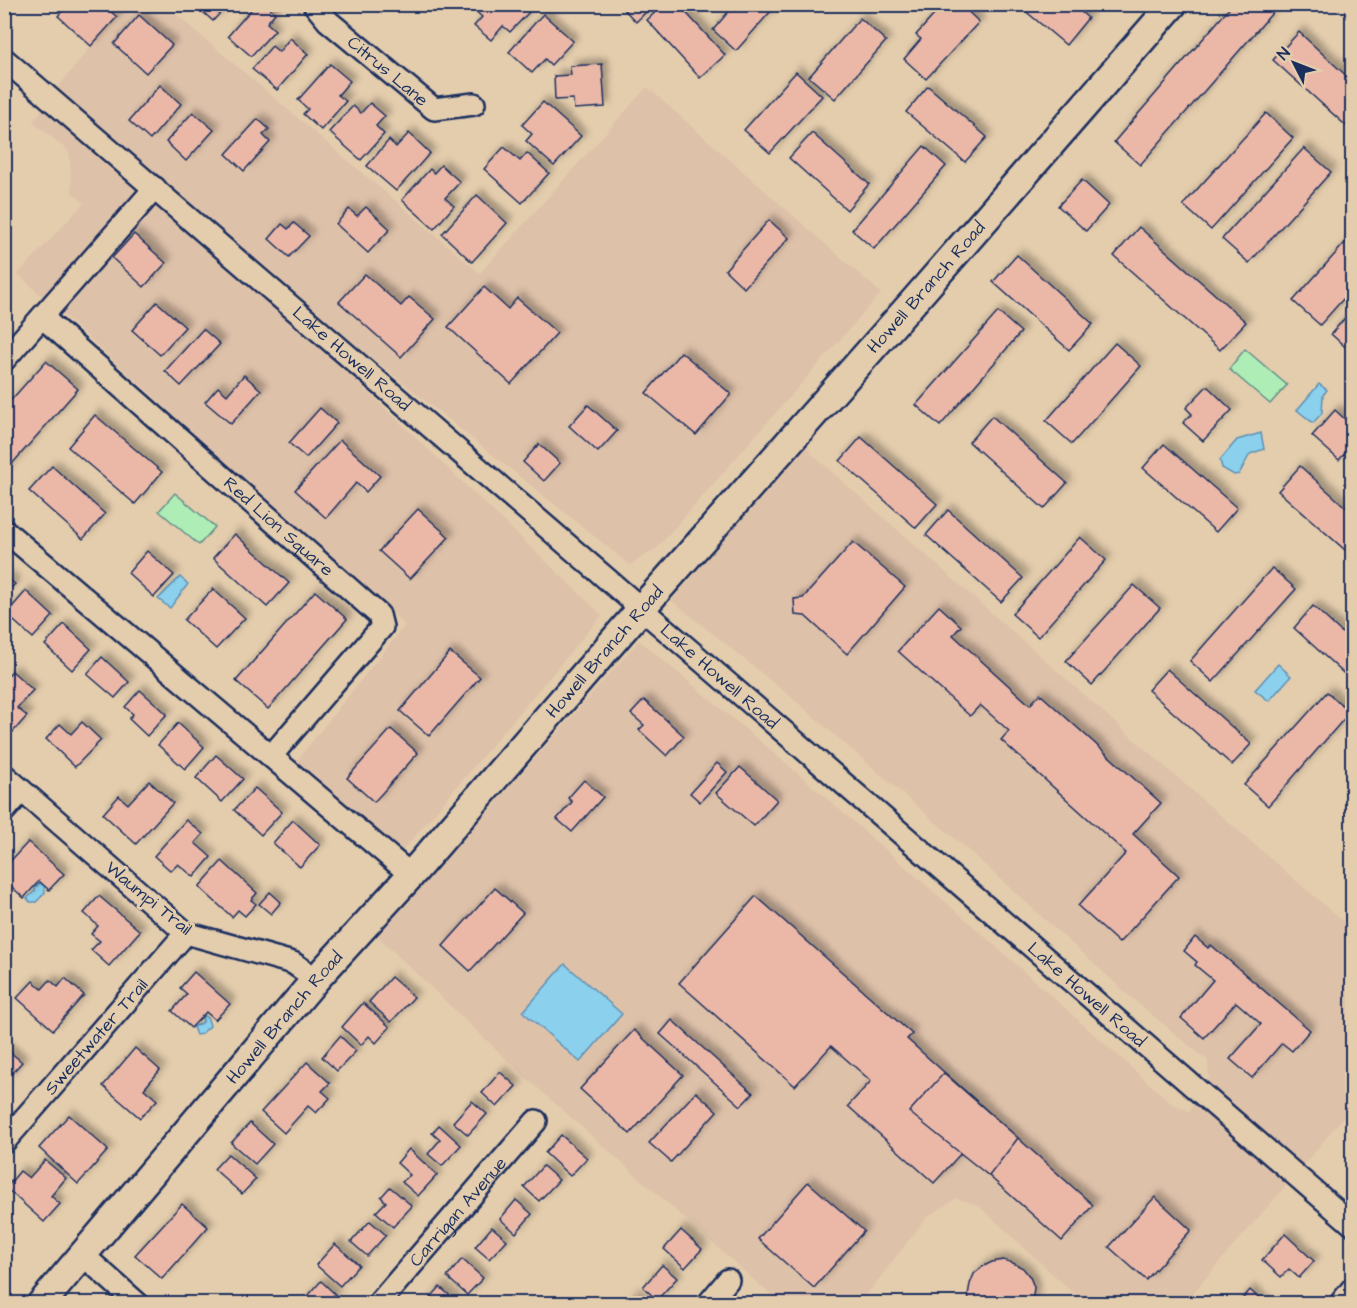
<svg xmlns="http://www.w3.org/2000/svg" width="1357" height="1308" font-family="'Architects Daughter',sans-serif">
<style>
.built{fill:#dec1a9}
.green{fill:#aeeeb6;stroke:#648e8a;stroke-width:1.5}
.water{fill:#8bd0ed;stroke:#5e90b4;stroke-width:1.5}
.building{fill:#ebb8a8;stroke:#1b2f5e;stroke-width:1.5;filter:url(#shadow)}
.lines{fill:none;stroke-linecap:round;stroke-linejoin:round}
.minor-casing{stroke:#1b2f5e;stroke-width:26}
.major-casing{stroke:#1b2f5e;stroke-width:32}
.minor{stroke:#e4cdad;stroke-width:21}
.major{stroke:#e4cdad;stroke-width:27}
.labels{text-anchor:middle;stroke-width:6;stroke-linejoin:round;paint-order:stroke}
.street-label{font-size:18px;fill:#1b2f5e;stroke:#e4cdad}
</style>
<defs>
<filter id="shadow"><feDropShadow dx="5.5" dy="-5.5" stdDeviation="3" flood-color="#0004"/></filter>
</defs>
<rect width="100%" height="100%" fill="#e4cdad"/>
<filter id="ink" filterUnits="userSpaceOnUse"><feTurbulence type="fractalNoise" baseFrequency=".0167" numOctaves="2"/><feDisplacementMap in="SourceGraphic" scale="12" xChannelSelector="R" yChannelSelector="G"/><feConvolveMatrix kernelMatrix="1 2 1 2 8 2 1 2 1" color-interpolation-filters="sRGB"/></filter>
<g filter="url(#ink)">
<g class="built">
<polygon points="125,5 165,5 480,273 647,87 881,293 657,548 630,565 317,314 315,316 54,92"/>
<polygon points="46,104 144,188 46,300 18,274 84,203 72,192 69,151 33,122"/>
<polygon points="156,199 303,330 602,615 399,855 294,764 405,625 59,311"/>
<polygon points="807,446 814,456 1188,787 1352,929 1352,1107 1300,1169 1205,1086 1209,1079 1208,1061 1134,1000 978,859 791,697 671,600"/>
<polygon points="639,640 793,769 973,926 1171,1103 1189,1111 1197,1098 1291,1180 1184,1303 1084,1303 979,1206 957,1198 927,1217 872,1288 857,1303 780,1303 523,1075 379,938 379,935"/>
</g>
<g class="green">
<polygon points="1245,349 1287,385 1270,404 1229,369"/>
<polygon points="175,493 215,527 199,545 159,511"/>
</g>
<g class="water">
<polygon points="1319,384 1327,390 1323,395 1322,413 1313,423 1297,410"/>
<polygon points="1261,433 1264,449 1250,454 1239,474 1234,475 1222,468 1220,460 1237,440"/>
<polygon points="180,577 188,584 170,608 158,599"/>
<polygon points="1278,664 1291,676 1269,701 1255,690"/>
<polygon points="40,883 44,886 45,893 36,902 30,902 27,898 35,891 35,887"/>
<polygon points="565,964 622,1014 580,1062 523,1012"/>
<polygon points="204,1015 208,1019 210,1026 201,1034 196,1035 193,1027 203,1022 202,1017"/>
</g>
<g class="building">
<polygon points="68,4 102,4 117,17 91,46 58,16"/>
<polygon points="194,4 228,4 213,21"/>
<polygon points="256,4 266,4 275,13 267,23 275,30 251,56 228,36"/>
<polygon points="478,4 527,4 532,9 510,32 503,26 491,40 474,26 482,17 473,9"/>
<polygon points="619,4 654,4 636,22"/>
<polygon points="664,4 678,4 725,55 700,78 647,20"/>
<polygon points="735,4 777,4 736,51 713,30"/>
<polygon points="944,4 960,4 979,22 926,79 904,59 921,39 916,35"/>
<polygon points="1017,4 1072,4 1088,18 1066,45"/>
<polygon points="1233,4 1264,4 1273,12 1140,165 1114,142"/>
<polygon points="1342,4 1352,4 1352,14"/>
<polygon points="543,14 573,41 551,65 545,59 532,73 509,52"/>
<polygon points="139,15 172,45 146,73 114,44"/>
<polygon points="860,18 886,41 835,99 809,77"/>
<polygon points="1299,32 1352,81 1352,131 1273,60"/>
<polygon points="290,38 308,54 277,90 252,69 272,46 279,52"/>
<polygon points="330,64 350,81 338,95 346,101 321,130 303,114 308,109 298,100"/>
<polygon points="602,64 605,107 574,109 573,99 555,100 554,76 571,75 570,66"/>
<polygon points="796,72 822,96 770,153 744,130"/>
<polygon points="160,85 181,104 150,140 129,121"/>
<polygon points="928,86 987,137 965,162 906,112"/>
<polygon points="543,102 581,136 554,166 526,141 532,134 522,125"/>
<polygon points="370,103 385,116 376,126 384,134 361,160 329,132 353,106 361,113"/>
<polygon points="193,112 214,130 186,161 166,142"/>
<polygon points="1266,113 1293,138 1211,230 1183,205"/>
<polygon points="258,119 269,129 263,135 270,142 244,171 226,154"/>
<polygon points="409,133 430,153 396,191 367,166 389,140 396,147"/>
<polygon points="812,133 869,184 847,210 789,158"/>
<polygon points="924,146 946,166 874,249 852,230"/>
<polygon points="504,147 520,161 527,153 549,173 522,203 484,169"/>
<polygon points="1304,148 1331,172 1249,263 1222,239"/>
<polygon points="441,165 460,182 445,198 454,206 434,229 402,200 430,169 434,173"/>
<polygon points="1082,180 1109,205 1086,231 1058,206"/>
<polygon points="477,195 507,223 472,262 442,234"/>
<polygon points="366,207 390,229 368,253 336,224 349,209 357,216"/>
<polygon points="769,220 789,238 744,288 725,270"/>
<polygon points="294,223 309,236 289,257 269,239 282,224 288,229"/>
<polygon points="1139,227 1246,322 1220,350 1114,256"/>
<polygon points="134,234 166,263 144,287 112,258"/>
<polygon points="1352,235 1352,289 1320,325 1293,301"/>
<polygon points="1017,255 1093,324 1069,350 993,282"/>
<polygon points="365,274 401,306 409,297 435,319 401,357 339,302"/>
<polygon points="484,287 508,309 517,298 557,333 511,384 448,327"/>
<polygon points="157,302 185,327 160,355 132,330"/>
<polygon points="1352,310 1352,353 1331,334"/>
<polygon points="998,312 1021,332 940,426 916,405"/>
<polygon points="203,329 220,344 181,386 165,371"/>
<polygon points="1115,343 1141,366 1072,444 1046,421"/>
<polygon points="681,352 731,394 696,435 646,393"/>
<polygon points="46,361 78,389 4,473 4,408"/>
<polygon points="244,375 261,390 231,424 205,402 218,387 227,395"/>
<polygon points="1207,386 1232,410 1203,441 1183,423 1192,414 1186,408"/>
<polygon points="588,405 617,431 598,452 569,426"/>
<polygon points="320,408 337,423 306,458 289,443"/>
<polygon points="1335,410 1352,426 1352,445 1339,460 1312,436"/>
<polygon points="95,415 162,472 135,504 68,447"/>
<polygon points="992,416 1067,483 1044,509 969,442"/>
<polygon points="861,437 937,504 916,528 840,461"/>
<polygon points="340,440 380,476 366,492 356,483 326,518 295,490"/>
<polygon points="539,444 560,463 544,481 523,462"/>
<polygon points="1164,444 1237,508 1216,532 1143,468"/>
<polygon points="52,466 105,514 83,539 29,491"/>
<polygon points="1300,466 1352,513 1352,556 1278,491"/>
<polygon points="418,509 449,537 410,579 379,551"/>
<polygon points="948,510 1023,578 1001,602 926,535"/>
<polygon points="235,534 289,583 267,607 213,558"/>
<polygon points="1080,537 1106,560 1038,637 1012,614"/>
<polygon points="853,542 905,587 847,654 805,616 795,615 794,599 803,598"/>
<polygon points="147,551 174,575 154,597 128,573"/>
<polygon points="1272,568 1296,589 1213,682 1190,661"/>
<polygon points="4,575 15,584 4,595"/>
<polygon points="1134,585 1160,608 1092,685 1066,661"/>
<polygon points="213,589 245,618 216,649 184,620"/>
<polygon points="26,591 53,616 33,638 6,614"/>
<polygon points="315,591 347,619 268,709 236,681"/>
<polygon points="939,606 961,626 953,635 1030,705 1040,694 1161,803 1133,834 1179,876 1119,943 1078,906 1126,853 1001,740 1009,731 980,705 970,716 898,651"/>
<polygon points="1313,606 1352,642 1352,681 1294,628"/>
<polygon points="64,624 91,649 72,670 45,645"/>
<polygon points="450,652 480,677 429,736 400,711"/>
<polygon points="102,657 129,682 115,698 87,674"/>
<polygon points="1167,669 1251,744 1232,765 1148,690"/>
<polygon points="12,671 33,690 17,708 27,716 12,733 4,726 4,680"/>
<polygon points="140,690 167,714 147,736 129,719 133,714 125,707"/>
<polygon points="1327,692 1350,712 1268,806 1244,785"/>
<polygon points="644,700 684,736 667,756 639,730 644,725 631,714"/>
<polygon points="82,722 101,740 75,767 46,739 60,724 71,734"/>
<polygon points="178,723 204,747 185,769 158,745"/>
<polygon points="391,729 418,753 374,802 347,778"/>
<polygon points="216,755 243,779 222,802 196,778"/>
<polygon points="717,763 727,772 700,802 690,793"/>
<polygon points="740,767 777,800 754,826 716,793"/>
<polygon points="584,780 603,797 572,832 557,819 572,802 568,798"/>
<polygon points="149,781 173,803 136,844 103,814 119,796 128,804"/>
<polygon points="255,788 282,812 261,835 234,810"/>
<polygon points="186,820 203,834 195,843 211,857 194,877 178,864 171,871 154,856"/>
<polygon points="293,820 320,845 300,867 273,843"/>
<polygon points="28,842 64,874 49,890 39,881 24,898 4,880 4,868"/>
<polygon points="222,861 257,893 251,900 256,904 245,916 238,910 232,917 199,887"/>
<polygon points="495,888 523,913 470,971 443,946"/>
<polygon points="270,892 281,902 271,914 259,904"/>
<polygon points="99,896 140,931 109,966 91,950 100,941 91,934 98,926 84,913"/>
<polygon points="756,896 912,1034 907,1039 1093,1205 1062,1241 962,1152 934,1183 848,1106 871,1081 831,1046 795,1086 679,983"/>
<polygon points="1195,937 1208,948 1211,945 1310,1030 1292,1051 1282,1043 1252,1078 1230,1059 1261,1024 1236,1002 1204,1038 1181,1018 1213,980 1195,965 1197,962 1184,951"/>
<polygon points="194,972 230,1004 215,1020 206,1012 191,1028 172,1011 187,994 180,988"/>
<polygon points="391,977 414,997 391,1022 369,1002"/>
<polygon points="65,978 84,995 53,1030 17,998 33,981 42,989 50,980 58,987"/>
<polygon points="363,1003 390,1027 376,1043 369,1036 361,1045 342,1027"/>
<polygon points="672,1020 753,1093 741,1106 660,1034"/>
<polygon points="634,1030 683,1075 630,1134 580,1089"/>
<polygon points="340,1036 356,1051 337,1071 322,1057"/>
<polygon points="4,1047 22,1062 4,1082"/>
<polygon points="135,1048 160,1070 144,1089 157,1100 140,1118 103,1086"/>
<polygon points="307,1062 330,1083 322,1091 330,1098 316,1113 308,1106 284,1133 261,1112"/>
<polygon points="500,1072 516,1086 497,1107 482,1093"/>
<polygon points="944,1073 1018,1138 989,1176 909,1112"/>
<polygon points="696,1092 717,1111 671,1162 649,1143"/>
<polygon points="472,1101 487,1114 468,1135 453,1122"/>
<polygon points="69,1115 108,1150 78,1184 39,1148"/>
<polygon points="250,1123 273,1144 255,1164 231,1143"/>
<polygon points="439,1125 461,1145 442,1166 428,1154 440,1140 432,1133"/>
<polygon points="561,1135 587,1158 570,1176 545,1153"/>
<polygon points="409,1149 437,1175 418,1196 402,1182 410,1175 397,1163"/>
<polygon points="228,1154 256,1179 242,1194 214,1169"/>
<polygon points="45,1160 66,1178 51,1196 60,1204 44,1222 6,1188 20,1171 29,1178"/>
<polygon points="543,1166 559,1180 539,1201 524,1187"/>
<polygon points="808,1182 864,1231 814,1288 758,1239"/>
<polygon points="390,1187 412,1206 393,1227 376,1212 386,1202 381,1197"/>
<polygon points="1155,1197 1191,1230 1146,1280 1109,1247"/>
<polygon points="516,1200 532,1214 516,1233 500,1219"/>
<polygon points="182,1204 208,1227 162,1279 135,1255"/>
<polygon points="370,1221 386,1235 367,1256 351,1242"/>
<polygon points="492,1227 507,1240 489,1259 475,1247"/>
<polygon points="681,1230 702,1249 685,1268 664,1249"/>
<polygon points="1285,1234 1314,1261 1299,1278 1289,1269 1281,1277 1262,1260"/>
<polygon points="335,1244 359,1265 340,1286 316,1265"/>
<polygon points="462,1259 483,1278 467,1295 447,1277"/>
<polygon points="1003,1260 1013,1263 1023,1268 1030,1277 1034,1287 1032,1304 970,1304 968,1295 970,1284 974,1274 982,1267 992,1262"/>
<polygon points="662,1265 677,1278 657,1300 643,1287"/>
<polygon points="321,1281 335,1294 327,1304 301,1304"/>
<polygon points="440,1287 455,1300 453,1304 425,1304"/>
<polygon points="1250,1290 1265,1304 1238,1304"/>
<polygon points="634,1294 645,1304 626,1304"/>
</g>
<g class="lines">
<g class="minor-casing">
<g id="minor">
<path id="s1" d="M314,4L328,21L434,109L474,104"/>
<path id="s2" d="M4,59C455,446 903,835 1352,1224"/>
<path id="s3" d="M42,317L379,615L382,627L272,755"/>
<polyline points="4,360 155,188"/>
<polyline points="4,530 411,875"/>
<polyline points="4,775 186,933 293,963 316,979"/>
<polyline points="4,811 22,791"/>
<path id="s4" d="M4,1142L186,933"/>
<polyline points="83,1255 138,1304"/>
<path id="s5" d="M378,1304L536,1121"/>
<polyline points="708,1304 728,1280"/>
<polyline points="1340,1304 1352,1289"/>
</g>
</g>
<g class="major-casing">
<g id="major">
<path id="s6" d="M41,1304L316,979L411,875L641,609L914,301L1173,4"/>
</g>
</g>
<use href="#minor" class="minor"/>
<use href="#major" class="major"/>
</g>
</g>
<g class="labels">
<g class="street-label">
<text dy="6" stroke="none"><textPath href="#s1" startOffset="100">Citrus Lane</textPath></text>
<text dy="6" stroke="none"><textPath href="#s6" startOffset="1348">Howell Branch Road</textPath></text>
<text dy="6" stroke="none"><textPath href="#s2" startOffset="459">Lake Howell Road</textPath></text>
<text dy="6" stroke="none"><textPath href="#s3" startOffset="316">Red Lion Square</textPath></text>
<text dy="6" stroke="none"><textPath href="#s6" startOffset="862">Howell Branch Road</textPath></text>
<text dy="6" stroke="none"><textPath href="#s2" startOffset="945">Lake Howell Road</textPath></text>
<text transform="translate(149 898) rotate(39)" y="6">Waumpi Trail</text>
<text dy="6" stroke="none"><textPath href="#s2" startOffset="1431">Lake Howell Road</textPath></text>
<text dy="6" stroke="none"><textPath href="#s6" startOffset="376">Howell Branch Road</textPath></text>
<text dy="6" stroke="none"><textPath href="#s4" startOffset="140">Sweetwater Trail</textPath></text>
<text dy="6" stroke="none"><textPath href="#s5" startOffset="122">Carrigan Avenue</textPath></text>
</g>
</g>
<rect width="1357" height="1308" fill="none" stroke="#e4cdad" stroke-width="24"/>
<rect x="12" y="12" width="1333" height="1284" fill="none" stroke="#1b2f5e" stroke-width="2" filter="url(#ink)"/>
<g transform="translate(1294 63) rotate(312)" stroke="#e4cdad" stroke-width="4.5" paint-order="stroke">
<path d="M0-4.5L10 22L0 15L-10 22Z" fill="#1b2f5e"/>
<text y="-9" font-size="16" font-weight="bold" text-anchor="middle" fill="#1b2f5e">N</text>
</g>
</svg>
